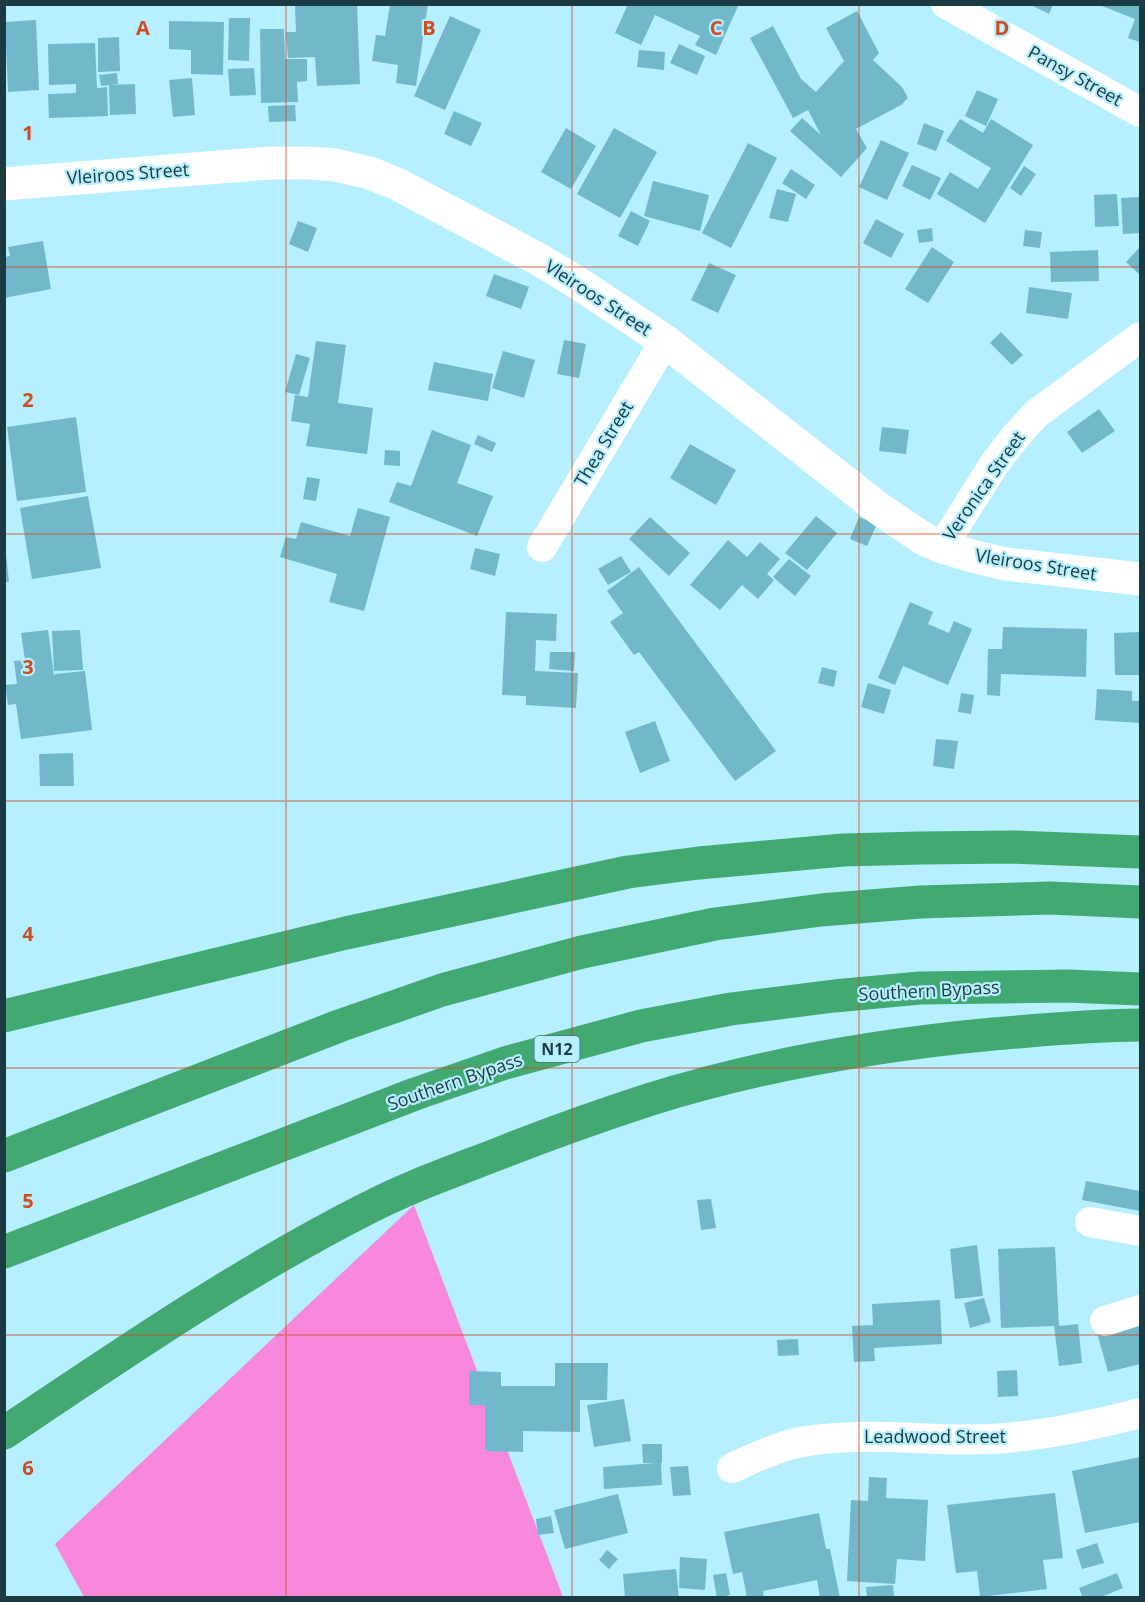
<svg xmlns="http://www.w3.org/2000/svg" width="1145" height="1602" font-family="'Open Sans',sans-serif">
<style>
.forest{fill:#f788dc}
.building{fill:#71b8cb}
.lines{fill:none;stroke-linecap:round;stroke-linejoin:round}
.street{stroke:#fff;stroke-width:30}
.secondary{stroke:#fff;stroke-width:33}
.highway{stroke:#42a972;stroke-width:33}
.grid{fill:none;stroke:#d24a1f;stroke-width:1.5;stroke-opacity:0.55}
.labels{text-anchor:middle;stroke-width:4.5;stroke-linejoin:round;paint-order:stroke}
.shield{fill:#b6efff;stroke:#4a707b;stroke-width:1.5}
.shield-label{font-size:16px;font-weight:bold;fill:#1c3a42}
.street-label{font-size:18px;fill:#1c3a42;stroke:#b6efff}
.grid-label{font-size:20px;text-anchor:middle;font-weight:bold;fill:#d24a1f;stroke:#b6efff;stroke-width:4.5;stroke-linejoin:round;paint-order:stroke}
</style>
<rect width="100%" height="100%" fill="#b6efff"/>
<polygon class="forest" points="414,1205 563,1597 84,1597 55,1544"/>
<g class="building">
<polygon points="295,4 357,4 360,84 317,86 315,57 288,58 286,32 296,32"/>
<polygon points="390,4 428,4 416,86 396,83 398,65 372,61 376,35 385,36"/>
<polygon points="628,4 739,4 716,55 695,45 700,36 655,15 641,45 615,33"/>
<polygon points="1029,4 1053,4 1049,14"/>
<polygon points="1097,4 1140,4 1140,42 1128,38 1135,19"/>
<polygon points="857,11 879,53 873,60 902,87 908,98 901,105 856,129 867,148 841,177 790,131 802,118 821,135 808,110 793,118 750,38 773,26 801,79 816,92 844,61 826,28"/>
<polygon points="450,16 481,30 445,110 414,96"/>
<polygon points="229,18 250,18 249,61 228,60"/>
<polygon points="36,20 39,90 8,92 5,22"/>
<polygon points="169,21 224,22 223,75 191,74 191,50 169,49"/>
<polygon points="260,29 284,29 285,59 307,59 307,81 297,82 298,102 261,103"/>
<polygon points="119,37 120,71 98,72 98,38"/>
<polygon points="95,43 97,88 107,87 108,116 49,118 48,94 76,93 76,84 49,85 48,44"/>
<polygon points="679,44 705,56 697,75 670,63"/>
<polygon points="639,50 665,52 664,70 637,67"/>
<polygon points="254,68 256,95 230,96 228,69"/>
<polygon points="117,73 118,84 101,86 99,75"/>
<polygon points="192,78 195,115 173,117 169,80"/>
<polygon points="135,84 136,114 110,115 109,85"/>
<polygon points="977,90 998,99 986,126 965,116"/>
<polygon points="295,105 296,121 269,122 268,106"/>
<polygon points="454,111 482,123 471,146 444,134"/>
<polygon points="960,119 983,133 991,119 1033,145 985,223 937,194 950,172 978,189 991,168 946,141"/>
<polygon points="924,123 944,131 936,151 917,144"/>
<polygon points="566,128 596,146 571,189 541,172"/>
<polygon points="614,128 657,152 620,218 577,194"/>
<polygon points="881,140 909,153 887,200 859,187"/>
<polygon points="748,143 777,158 731,248 702,233"/>
<polygon points="912,165 941,178 930,200 902,186"/>
<polygon points="1024,166 1036,174 1021,196 1010,188"/>
<polygon points="791,169 815,185 806,199 782,183"/>
<polygon points="653,181 709,195 700,231 644,216"/>
<polygon points="777,189 796,194 788,222 769,218"/>
<polygon points="1117,194 1119,226 1095,227 1094,195"/>
<polygon points="1140,197 1140,233 1123,234 1121,198"/>
<polygon points="631,211 650,221 638,246 618,236"/>
<polygon points="876,219 904,234 891,258 863,243"/>
<polygon points="298,221 317,228 308,252 289,244"/>
<polygon points="932,228 933,241 919,243 917,230"/>
<polygon points="1025,230 1042,232 1040,248 1023,246"/>
<polygon points="43,241 51,289 4,298 4,257 10,256 8,247"/>
<polygon points="932,247 954,262 928,303 905,289"/>
<polygon points="1140,247 1140,275 1126,262"/>
<polygon points="1098,250 1099,281 1051,282 1050,252"/>
<polygon points="709,263 736,275 718,313 691,300"/>
<polygon points="494,274 529,287 521,309 486,296"/>
<polygon points="1029,287 1072,293 1068,319 1026,313"/>
<polygon points="1001,332 1023,355 1012,365 990,343"/>
<polygon points="564,340 586,344 579,378 557,374"/>
<polygon points="316,341 346,345 338,403 373,408 367,454 306,446 310,424 291,421 295,395 308,397"/>
<polygon points="503,351 535,360 524,398 492,388"/>
<polygon points="296,354 310,358 299,395 285,392"/>
<polygon points="434,362 493,374 488,401 428,390"/>
<polygon points="1099,409 1115,431 1082,453 1067,432"/>
<polygon points="76,417 86,492 17,501 7,427"/>
<polygon points="882,427 909,430 906,454 879,451"/>
<polygon points="432,430 471,445 457,483 493,496 477,536 389,502 397,482 411,486"/>
<polygon points="478,435 496,443 492,452 474,444"/>
<polygon points="690,444 736,470 716,505 670,478"/>
<polygon points="385,450 400,451 400,466 384,465"/>
<polygon points="307,477 320,479 316,501 303,499"/>
<polygon points="88,496 101,568 32,579 20,508"/>
<polygon points="358,508 390,517 364,611 329,602 337,574 280,557 286,537 296,539 301,522 350,536"/>
<polygon points="816,516 837,533 807,570 785,553"/>
<polygon points="650,517 690,553 669,576 629,539"/>
<polygon points="859,517 877,524 867,546 850,539"/>
<polygon points="728,540 747,557 760,542 780,559 767,574 774,580 758,599 742,585 720,610 690,585"/>
<polygon points="475,548 500,554 495,576 470,569"/>
<polygon points="4,554 6,554 9,582 4,582"/>
<polygon points="621,556 631,572 608,585 598,569"/>
<polygon points="789,559 811,576 795,596 773,577"/>
<polygon points="639,567 776,751 735,781 639,652 634,655 610,622 623,613 607,591"/>
<polygon points="910,602 933,612 928,624 949,633 954,621 972,629 948,685 903,666 895,685 878,678"/>
<polygon points="506,612 557,614 556,641 536,640 535,671 578,673 576,708 526,705 526,696 502,695"/>
<polygon points="1003,627 1087,629 1086,677 1001,674 1000,696 987,695 988,649 1002,649"/>
<polygon points="48,630 54,676 55,674 85,671 92,730 21,739 16,704 8,705 5,685 17,684 14,661 25,660 21,633"/>
<polygon points="80,630 83,670 54,671 52,631"/>
<polygon points="1140,632 1140,675 1115,675 1114,633"/>
<polygon points="550,652 575,652 574,671 549,669"/>
<polygon points="822,667 837,671 834,687 818,683"/>
<polygon points="868,683 891,690 884,714 861,707"/>
<polygon points="1097,689 1132,691 1132,701 1140,701 1140,723 1095,720"/>
<polygon points="961,693 974,695 971,714 958,712"/>
<polygon points="655,721 670,761 640,773 625,732"/>
<polygon points="936,739 958,741 954,769 933,766"/>
<polygon points="73,753 74,786 40,786 39,754"/>
<polygon points="1086,1181 1140,1191 1140,1211 1082,1200"/>
<polygon points="711,1199 716,1228 701,1230 697,1200"/>
<polygon points="977,1245 983,1296 955,1299 950,1249"/>
<polygon points="1055,1247 1059,1326 1078,1324 1082,1363 1059,1366 1054,1326 1001,1328 998,1249"/>
<polygon points="984,1298 991,1322 970,1328 964,1303"/>
<polygon points="940,1300 942,1344 874,1348 875,1361 854,1362 852,1326 873,1325 872,1304"/>
<polygon points="1140,1317 1140,1364 1108,1372 1096,1329"/>
<polygon points="798,1339 799,1355 778,1356 777,1340"/>
<polygon points="555,1363 608,1363 607,1400 580,1400 580,1432 523,1431 523,1452 485,1451 485,1405 469,1405 469,1371 501,1372 501,1386 555,1386"/>
<polygon points="1017,1370 1018,1396 998,1397 997,1371"/>
<polygon points="624,1399 631,1441 594,1447 587,1405"/>
<polygon points="642,1444 662,1444 662,1463 661,1463 662,1485 604,1489 603,1467 656,1463 643,1463"/>
<polygon points="1140,1457 1140,1522 1085,1533 1072,1471"/>
<polygon points="688,1466 691,1495 673,1496 670,1467"/>
<polygon points="869,1477 887,1478 886,1498 928,1500 925,1561 897,1559 895,1584 847,1581 851,1500 868,1501"/>
<polygon points="1055,1493 1063,1558 1043,1560 1047,1589 980,1597 977,1571 956,1573 947,1505"/>
<polygon points="618,1494 628,1533 565,1549 554,1510"/>
<polygon points="819,1513 826,1549 830,1549 840,1598 820,1598 817,1580 763,1591 764,1598 747,1598 742,1572 733,1574 724,1532"/>
<polygon points="551,1516 554,1533 538,1535 536,1519"/>
<polygon points="1097,1543 1104,1563 1082,1569 1076,1550"/>
<polygon points="607,1550 618,1559 609,1569 599,1560"/>
<polygon points="680,1557 707,1559 705,1590 679,1588"/>
<polygon points="676,1569 679,1598 625,1598 623,1574"/>
<polygon points="726,1573 730,1595 717,1598 713,1575"/>
<polygon points="1117,1573 1123,1588 1099,1598 1083,1598 1079,1588"/>
<polygon points="893,1585 894,1598 867,1598 866,1587"/>
</g>
<g class="lines">
<g class="street">
<polyline points="946,4 1140,112"/>
<polyline points="542,547 665,341"/>
<polyline points="942,547 995,463 1015,437 1036,414 1140,337"/>
<polyline points="1090,1222 1140,1231"/>
<polyline points="1105,1321 1140,1310"/>
<path d="M732,1468C753,1459 773,1448 796,1443C859,1430 928,1442 992,1439C1043,1436 1091,1426 1140,1413"/>
</g>
<polyline class="secondary" points="4,184 270,163 310,163 335,165 370,173 397,184 540,260 581,285 665,341 878,508 924,539 942,547 972,556 1006,564 1140,579"/>
<g class="highway">
<polyline points="4,1016 346,933 628,872 699,863 843,850 920,848 1013,847 1140,852"/>
<polyline points="4,1156 339,1026 442,990 582,952 715,924 821,910 920,902 1050,898 1140,902"/>
<polyline points="4,1252 415,1094 505,1063 641,1026 731,1009 834,996 920,988 1068,986 1140,989"/>
<path d="M4,1433C122,1354 240,1273 366,1209C410,1186 457,1170 503,1152C551,1133 599,1116 648,1100C759,1065 877,1045 993,1034C1042,1030 1091,1025 1140,1025"/>
</g>
</g>
<path class="grid" d="M286,4V1598M572,4V1598M859,4V1598M4,267H1140M4,534H1140M4,801H1140M4,1068H1140M4,1335H1140"/>
<g class="labels">
<rect class="shield" x="534.5" y="1036" width="45" height="26" rx="4.5"/>
<g class="shield-label">
<text x="557" y="1055">N12</text>
</g>
<g class="street-label">
<text transform="translate(1075 76) rotate(29)" y="6">Pansy Street</text>
<text transform="translate(128 174) rotate(-4)" y="6">Vleiroos Street</text>
<text transform="translate(598 298) rotate(33)" y="6">Vleiroos Street</text>
<text transform="translate(604 444) rotate(-59)" y="6">Thea Street</text>
<text transform="translate(984 486) rotate(-55)" y="6">Veronica Street</text>
<text transform="translate(1036 565) rotate(9)" y="6">Vleiroos Street</text>
<text transform="translate(929 991) rotate(-3)" y="6">Southern Bypass</text>
<text transform="translate(455 1082) rotate(-19)" y="6">Southern Bypass</text>
<text x="935" y="1443">Leadwood Street</text>
</g>
</g>
<g class="grid-label">
<text x="143" y="35">A</text>
<text x="429" y="35">B</text>
<text x="716" y="35">C</text>
<text x="1002" y="35">D</text>
<text x="28" y="140">1</text>
<text x="28" y="407">2</text>
<text x="28" y="674">3</text>
<text x="28" y="941">4</text>
<text x="28" y="1208">5</text>
<text x="28" y="1475">6</text>
</g>
<rect width="1145" height="1602" fill="none" stroke="#1c3a42" stroke-width="12"/>
</svg>
